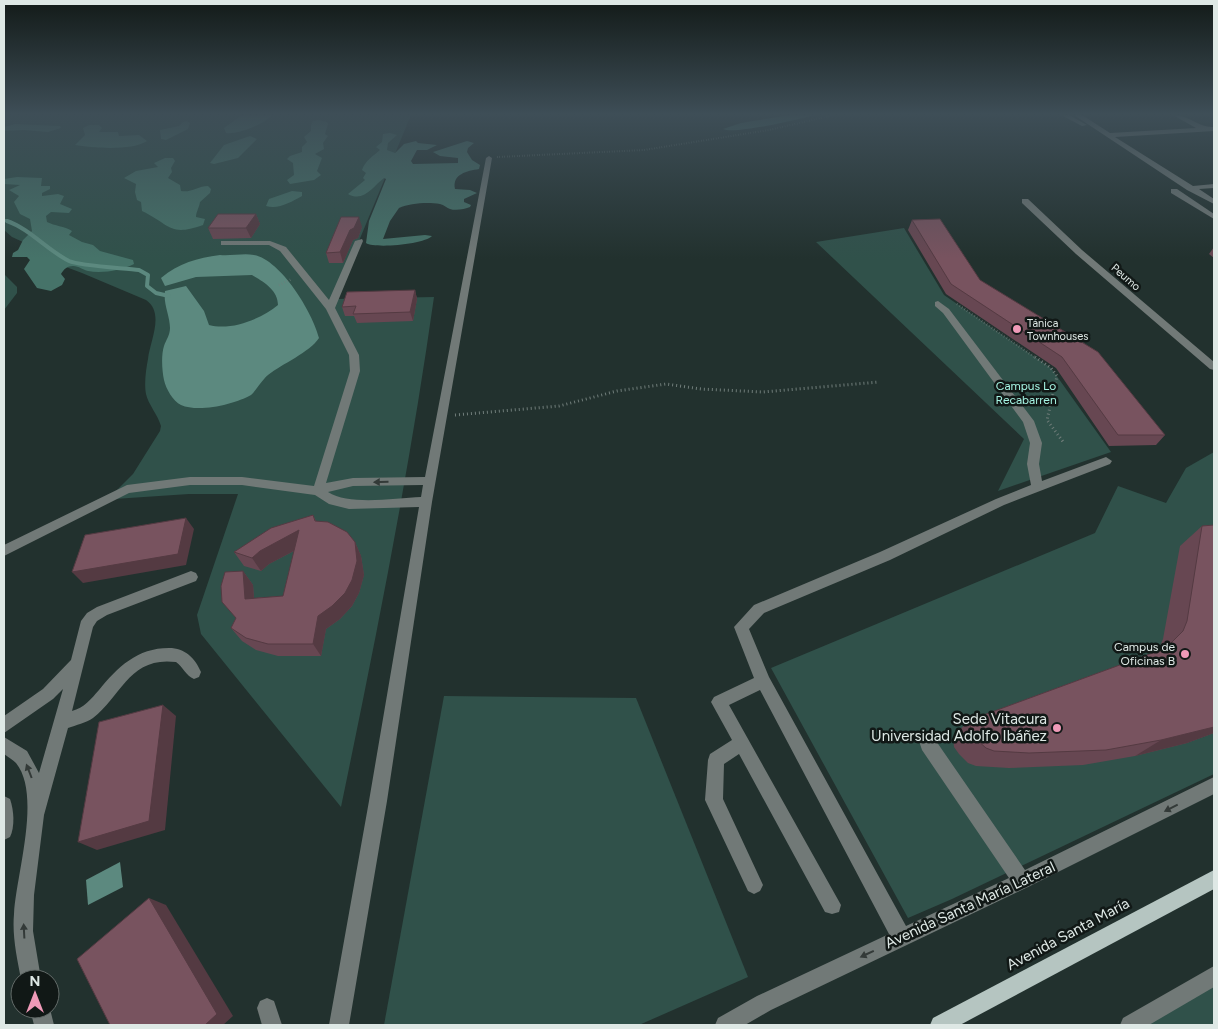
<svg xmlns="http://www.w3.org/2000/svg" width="1218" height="1029" font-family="Figtree,sans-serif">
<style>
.green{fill:#30514a}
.forest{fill:#467369}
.water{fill:#5c897f}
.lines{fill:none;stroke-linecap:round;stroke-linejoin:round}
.stream-far1{stroke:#5c897f;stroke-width:2.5}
.stream{stroke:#5c897f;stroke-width:4}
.path-far2{stroke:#707d7a;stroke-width:2;stroke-dasharray:0.5 2;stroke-linecap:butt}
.path-far1{stroke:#707d7a;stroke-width:2.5;stroke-dasharray:0.5 2.5;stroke-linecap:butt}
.path{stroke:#707d7a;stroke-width:3;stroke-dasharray:1 3;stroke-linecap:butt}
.minor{fill:#717977;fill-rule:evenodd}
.major{fill:#b5c5c1;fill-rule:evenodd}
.wall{fill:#674752}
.shaded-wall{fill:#543a42}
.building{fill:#78535f;stroke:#543a42}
.oneway{fill:#333a38}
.poi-dot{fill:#ef9ab8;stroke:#111816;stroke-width:2}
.labels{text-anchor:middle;stroke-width:5;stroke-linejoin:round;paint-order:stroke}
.far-street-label{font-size:11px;fill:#dee8e5;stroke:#111816}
.far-poi-label{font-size:11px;fill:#dee8e5;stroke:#111816;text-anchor:start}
.park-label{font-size:12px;fill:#a5f4e3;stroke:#111816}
.poi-label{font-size:12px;fill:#dee8e5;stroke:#111816;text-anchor:end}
.near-poi-label{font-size:15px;fill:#dee8e5;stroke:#111816;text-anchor:end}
.near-street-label{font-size:15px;fill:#dee8e5;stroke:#111816}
</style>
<rect width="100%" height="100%" fill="#22312e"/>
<g class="green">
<path d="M4,115H411L335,299L434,297C410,468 376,638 341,807L201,634L197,615L238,494H189L114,499L115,492L133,474L160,431L161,426C158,415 148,404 146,394C144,384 146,369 148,359C150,341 165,313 146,300L82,273L66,267L23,242L12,237L4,230Z"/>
<polygon points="904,228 944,295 1051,368 1111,452 998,491 1024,439 816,242"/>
<polygon points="4,274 17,287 17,293 4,310"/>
<polygon points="1214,452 1214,774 952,899 908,918 771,668 1095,533 1118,486 1166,503 1186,468"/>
<polygon points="444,696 636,698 748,977 639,1025 384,1025"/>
<polygon points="1214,976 1214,1025 1130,1025"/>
</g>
<g class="forest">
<path d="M242,115H272C265,124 237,135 226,133L224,128Z"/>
<path d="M790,115H815C799,119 734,135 723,129L741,123Z"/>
<polygon points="319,120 327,122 328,124 325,134 328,136 323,143 324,149 315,154 322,158 317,171 321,175 314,180 290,184 287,180 294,175 293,163 287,159 290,156 302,152 302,147 307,142 304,137 311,131 311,125 313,121"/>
<polygon points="187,121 190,123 188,129 166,140 161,139 160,130 179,126 183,122"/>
<polygon points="15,124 60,126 61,128 48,132 24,130 4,131 4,127"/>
<path d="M89,125H99L102,128L99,132H118L119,136L139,135L147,141C132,151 93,148 75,145L85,135L83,128Z"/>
<path d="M390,133L397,135L388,143L387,150L395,153L404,144L416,141L418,143L437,145L427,150H417L411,161L413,164L458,163V158L440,156L433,152L467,141L474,143L468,148L467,152L472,160L480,165L479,169C467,171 452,174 455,189L470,190L477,193L464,199V202L471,205L470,207C465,209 456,211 450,209C447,208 444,205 440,204C428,202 410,203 399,208L390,221L383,239L425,235L432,236C425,244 375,249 366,243L369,221L386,179L384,178C373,186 364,203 348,194L365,180L363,178L366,173L362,170C365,161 373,156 380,150L376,147L382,142L383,134Z"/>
<polygon points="250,136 257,139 238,158 214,164 210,163 224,145"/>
<path d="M165,158H173L175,161L171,168L172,172L168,178L180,185L181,191C191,193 198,186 208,186L211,189L210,193L200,202C199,208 196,212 196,217L205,219L203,225C169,237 171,225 142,211L141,202L137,200L135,192L136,184L124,178L136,171L158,167L154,163Z"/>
<path d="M17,177L42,178L41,186H50V189L42,193V196L58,194L64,196L60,204L72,209L69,213L51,212L46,216L47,222C55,226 64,226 72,231L69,235L82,242L93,245L100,251L133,260L134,264C122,270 102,274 88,271C83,270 79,266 73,266C67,266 64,269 61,274L65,279L62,285L51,291L37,288L24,269L30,260L27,257H12L13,253L18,250L23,240L32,231L30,219L20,214L14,202L19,196L9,190L20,185L4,184V179Z"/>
<path d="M292,191L302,192V196C291,202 278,210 266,206L269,199Z"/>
</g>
<g class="water">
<path d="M220,255C231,256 244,253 254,255C281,260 313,313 319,338C310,352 282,364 268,375C261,381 255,392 251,395C235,404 199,413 181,405C173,401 166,389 164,380C162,371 161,355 164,346C166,340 170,335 170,328C170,316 163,304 165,291L186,286L204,311L209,325C231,331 261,319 278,305C278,290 264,282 252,275L196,277L165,286L161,278C179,263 197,258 220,255Z"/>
<polygon points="120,862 123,887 88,905 86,880"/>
</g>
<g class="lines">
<polyline class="stream-far1" points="4,220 11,222"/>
<path class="stream" d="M7,221C30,229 47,250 69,261C80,266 124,268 139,270L148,275L147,286L156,293L169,296"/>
<polyline class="path-far2" points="497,157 644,150 769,130 834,115"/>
<g class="path-far1">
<polyline points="279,285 292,279"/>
<polyline points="957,304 1036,358"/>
</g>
<g class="path">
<polyline points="1035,357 1051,368 1057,376 1047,420 1064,443"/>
<polyline points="455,415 559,406 617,391 666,384 701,389 763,392 879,382"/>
</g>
<g class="minor">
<polygon points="1061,115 1069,115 1087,125 1082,126"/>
<path d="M1074,115H1082L1110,133L1196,128L1173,115C1189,115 1199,128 1214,127V131L1115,137L1193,186L1214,184V188L1199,189L1214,199V204L1187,190Z"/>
<path d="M489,156L492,158L432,502L387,801L349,1025H329L369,801L419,507L349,509L329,504L315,495L242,485H190L129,493L4,556V545L127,485L190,477H242L314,486L350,371L349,355L326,309L280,251L269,245H221V241H270L286,247L329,300L355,241L362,239L363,241L335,308L359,355L360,371L326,483L353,478L425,477L486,158ZM423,485L421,497C395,498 350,506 328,492L353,486Z"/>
<polygon points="1171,189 1177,189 1214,214 1214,219 1171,193"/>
<polygon points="1022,199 1028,199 1082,250 1214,362 1214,370 1210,369 1076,254 1022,203"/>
<polygon points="938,301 949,309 1034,421 1042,443 1039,464 1042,481 1106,457 1112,461 1110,464 1004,505 890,560 764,613 749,629 769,677 906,926 1009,878 922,750 920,744 922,738 928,736 934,738 1025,870 1214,777 1214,794 1028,887 771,1010 745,1025 715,1025 718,1018 757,996 889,934 760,690 729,705 841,905 839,912 832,914 825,912 739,754 724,764 723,799 763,885 760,891 754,894 748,891 705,800 708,760 710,754 732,740 711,702 714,697 754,678 734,627 754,605 880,552 996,499 1031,485 1027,464 1030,443 1023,422 943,313 935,306 935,302"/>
<path d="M191,571L196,573L198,577L196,581L107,615L97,621L93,627L72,711C84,708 91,699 99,690C118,667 137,648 169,648C185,648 195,658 201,672L199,677L194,679C186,676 183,667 176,662C130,656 122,695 93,718C86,723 76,725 68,728L44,815L34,895L33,931L41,979H21C17,958 12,936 14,914C16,875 42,795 16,763C13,760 8,757 4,754V737L27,751L39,773L63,689L53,699L4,733V716L43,689L71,660L81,621L87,613L97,607Z"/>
<path d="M4,796L10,799C14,810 15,827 10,837L4,840Z"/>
<polygon points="1214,966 1214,987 1149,1025 1120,1025 1123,1018"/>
<polygon points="267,998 274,1001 282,1025 262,1025 257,1008 260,1001"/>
<polygon points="30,1009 50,1009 54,1025 34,1025"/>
</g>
<polygon class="major" points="1214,870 1214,889 960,1025 930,1025 933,1018"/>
</g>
<g class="wall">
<polygon points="256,214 260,224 251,238 213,239 208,228"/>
<polygon points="912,220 980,280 1165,435 1156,445 1109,446 1056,368 946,294 908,230"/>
<polygon points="362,227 358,238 353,240 343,263 329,263 326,253"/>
<polygon points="1214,247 1214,258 1209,254"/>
<polygon points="415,290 417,299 413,321 357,323 354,316 345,316 342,307"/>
<polygon points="313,515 316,521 355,542 361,556 364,575 359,593 352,606 340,619 326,629 321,656 278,656 256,650 242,641 231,628 236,618 243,571 253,585 254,598 283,596 294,551 269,564 261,571 244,566 234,552"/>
<polygon points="1214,525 1214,733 1187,743 1135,756 1083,765 1009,768 976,766 968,763 959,754 954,747 953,736 970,720 1158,651 1163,639 1180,546 1202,526"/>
</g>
<g class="shaded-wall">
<polygon points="256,214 260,224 251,238 246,228"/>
<polygon points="359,217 362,227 358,238 353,240 343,263 340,252 350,230"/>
<polygon points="415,290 417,299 413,321 410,312"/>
<polygon points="186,518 194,529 186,565 83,583 72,572"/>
<polygon points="299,530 307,544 269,564 261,571 252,558 260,551"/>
<polygon points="355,542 361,556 364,575 359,593 352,606 340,619 326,629 321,656 313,644 318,616"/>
<polygon points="243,571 253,585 255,612 245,599"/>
<polygon points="163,705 176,716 165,830 97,850 78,842"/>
<polygon points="1214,727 1214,733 1187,743 1135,756 1161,740"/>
<polygon points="149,898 166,905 233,1016 223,1025 205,1025"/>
</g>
<g class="building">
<polygon points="218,214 256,214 246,228 208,228"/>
<polygon points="341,217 359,217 354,228 350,230 340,252 326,253"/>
<polygon points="940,219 980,280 1098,352 1165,435 1118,435 1062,357 951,284 912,220"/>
<polygon points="415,290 410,312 353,314 356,306 342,307 347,292"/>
<polygon points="313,515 315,521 328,522 347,532 355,542 357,561 352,580 345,593 332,606 318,616 313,644 268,644 246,638 231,628 236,618 222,602 221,586 225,572 243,571 245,599 283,596 299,530 260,551 252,558 234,552 271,528"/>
<polygon points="186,518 178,554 72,572 85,535"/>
<polygon points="1214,525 1214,727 1161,740 1106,750 1029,753 994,751 986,748 976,739 971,731 970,720 1166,648 1183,631 1187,621 1202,526"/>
<polygon points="163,705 149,821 78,842 99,722"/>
<polygon points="149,898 217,1014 205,1025 110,1025 77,959"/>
</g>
<defs><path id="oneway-solid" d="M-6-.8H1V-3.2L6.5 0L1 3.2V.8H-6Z" transform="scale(1.25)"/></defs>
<g class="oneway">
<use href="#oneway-solid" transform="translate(381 482) rotate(179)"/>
<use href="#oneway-solid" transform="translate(29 771) rotate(-111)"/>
<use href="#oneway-solid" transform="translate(1171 808) rotate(153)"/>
<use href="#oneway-solid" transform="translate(24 931) rotate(-93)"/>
<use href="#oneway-solid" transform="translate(867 954) rotate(155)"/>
</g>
<linearGradient id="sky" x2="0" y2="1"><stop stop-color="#131b19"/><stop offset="0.44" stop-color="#3e4e57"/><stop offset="1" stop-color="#3e4e57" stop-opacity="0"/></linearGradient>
<rect width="1218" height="259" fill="url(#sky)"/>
<g class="poi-dot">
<circle cx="1017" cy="329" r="5"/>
<circle cx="1185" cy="654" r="5"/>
<circle cx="1057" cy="728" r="5"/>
</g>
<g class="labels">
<g class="far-street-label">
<text transform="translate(1126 277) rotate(41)" y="4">Peumo</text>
</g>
<g class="far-poi-label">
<text x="1027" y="327">Tánica<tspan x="1027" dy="13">Townhouses</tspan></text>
</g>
<g class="park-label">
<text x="1026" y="390">Campus Lo<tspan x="1026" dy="14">Recabarren</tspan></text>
</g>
<g class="poi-label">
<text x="1175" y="651">Campus de<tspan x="1175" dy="14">Oficinas B</tspan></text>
</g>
<g class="near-poi-label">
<text x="1047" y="724">Sede Vitacura<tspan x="1047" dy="17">Universidad Adolfo Ibáñez</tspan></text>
</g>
<g class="near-street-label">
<text transform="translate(970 905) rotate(-25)" y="5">Avenida Santa María Lateral</text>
<text transform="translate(1068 934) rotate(-28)" y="5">Avenida Santa María</text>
</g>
</g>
<rect width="1218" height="1029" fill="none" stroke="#dee8e5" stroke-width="10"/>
<g transform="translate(35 994)"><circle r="24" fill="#111816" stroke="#636b69"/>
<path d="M0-4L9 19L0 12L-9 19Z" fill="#ef9ab8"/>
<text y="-8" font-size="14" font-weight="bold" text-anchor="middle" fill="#dee8e5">N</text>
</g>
</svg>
